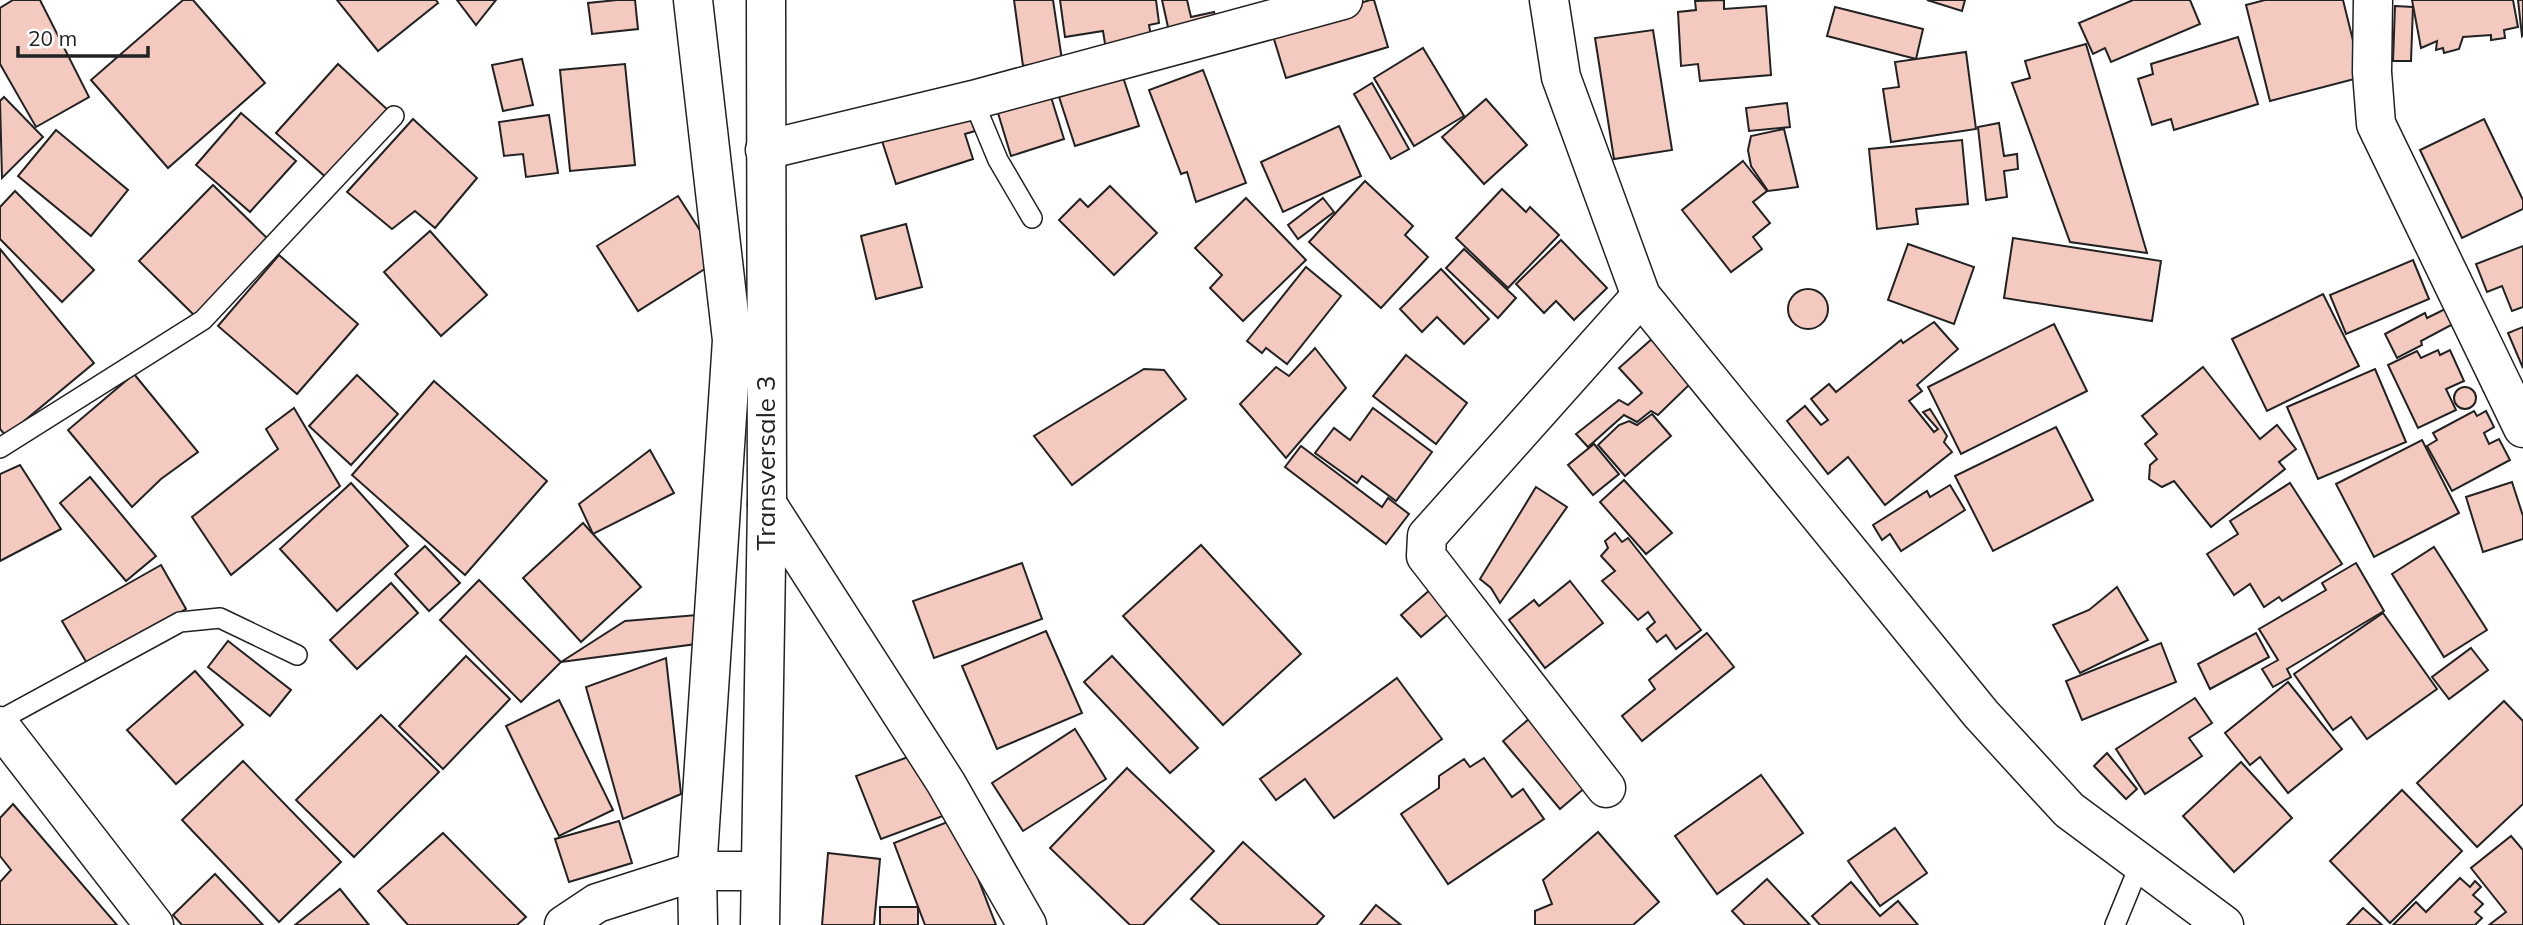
<svg xmlns="http://www.w3.org/2000/svg" width="2523" height="925" font-family="Mulish,sans-serif">
<style>
.building{fill:#f3c9c0;stroke:#222;stroke-width:2}
.lines{fill:none;stroke-linecap:round;stroke-linejoin:round}
.lane-casing{stroke:#222;stroke-width:22}
.street-casing{stroke:#222;stroke-width:41}
.secondary-casing{stroke:#222;stroke-width:41}
.lane{stroke:#fff;stroke-width:19}
.street{stroke:#fff;stroke-width:38}
.secondary{stroke:#fff;stroke-width:38}
.labels{text-anchor:middle;stroke-width:5;stroke-linejoin:round;paint-order:stroke}
.street-label{font-size:26px;fill:#222;stroke:#fff}
</style>
<rect width="100%" height="100%" fill="#fff"/>
<g class="building">
<polygon points="13,0 40,0 89,97 36,127 0,64 0,8"/>
<polygon points="183,0 193,0 265,83 168,168 91,80"/>
<polygon points="337,0 436,0 438,3 378,51"/>
<polygon points="457,0 496,0 476,25"/>
<polygon points="617,0 635,0 638,29 592,34 588,3"/>
<polygon points="1014,0 1053,0 1062,60 1023,66"/>
<polygon points="1060,0 1156,0 1159,23 1149,25 1152,42 1106,50 1103,31 1065,37"/>
<polygon points="1162,0 1187,0 1191,17 1214,12 1217,27 1170,36"/>
<polygon points="1370,0 1374,0 1388,47 1286,78 1273,36 1300,22"/>
<polygon points="1724,0 1724,9 1766,6 1771,75 1700,81 1698,64 1681,66 1678,12 1696,10 1695,1"/>
<polygon points="1927,0 1965,0 1962,11"/>
<polygon points="2133,0 2190,0 2200,24 2111,62 2105,48 2093,54 2079,23"/>
<polygon points="2265,0 2343,0 2362,77 2270,101 2246,5"/>
<polygon points="2412,0 2513,0 2518,27 2504,30 2505,38 2491,40 2491,35 2463,37 2459,49 2444,53 2443,48 2436,50 2437,41 2421,48"/>
<polygon points="2518,0 2523,0 2523,35 2522,36"/>
<polygon points="2395,6 2413,7 2411,61 2393,61"/>
<polygon points="1835,7 1923,29 1916,59 1827,36"/>
<polygon points="1653,30 1672,150 1614,159 1595,38"/>
<polygon points="2238,37 2258,104 2174,130 2171,119 2152,125 2138,79 2153,74 2151,64"/>
<polygon points="2086,44 2147,253 2070,242 2012,83 2030,78 2025,61"/>
<polygon points="1423,48 1464,116 1414,146 1374,78"/>
<polygon points="1966,52 1976,129 1891,142 1883,89 1899,87 1895,62"/>
<polygon points="522,59 533,105 503,111 492,65"/>
<polygon points="338,64 389,111 329,180 276,133"/>
<polygon points="625,64 635,165 570,171 560,70"/>
<polygon points="1203,70 1246,183 1196,202 1187,172 1181,174 1149,90"/>
<polygon points="1123,77 1139,126 1075,146 1059,97"/>
<polygon points="1372,83 1409,149 1391,159 1354,94"/>
<polygon points="4,97 43,137 2,178 0,101"/>
<polygon points="1051,97 1064,139 1011,156 998,113"/>
<polygon points="1486,99 1527,145 1484,184 1442,137"/>
<polygon points="1787,103 1790,127 1749,131 1746,108"/>
<polygon points="241,113 296,161 250,212 196,165"/>
<polygon points="968,113 975,131 965,134 973,159 896,184 882,141"/>
<polygon points="549,115 558,173 526,177 523,154 504,156 499,122"/>
<polygon points="413,119 477,178 435,228 415,211 392,229 347,192"/>
<polygon points="2484,119 2523,200 2523,209 2462,238 2420,150"/>
<polygon points="1999,123 2004,156 2017,154 2018,169 2004,171 2007,197 1986,200 1978,127"/>
<polygon points="1339,126 1361,176 1283,212 1261,162"/>
<polygon points="1784,129 1798,187 1768,191 1751,166 1748,150 1751,136"/>
<polygon points="56,130 128,190 91,236 18,176"/>
<polygon points="1962,140 1968,204 1916,209 1918,224 1877,229 1869,149"/>
<polygon points="1743,161 1767,191 1753,202 1770,223 1753,237 1762,249 1731,272 1682,210"/>
<polygon points="1365,181 1413,226 1405,235 1428,257 1381,308 1309,242"/>
<polygon points="213,185 271,242 197,318 139,261"/>
<polygon points="1110,186 1157,233 1114,275 1059,220 1080,199 1088,207"/>
<polygon points="1502,189 1526,212 1530,207 1559,235 1508,288 1456,238"/>
<polygon points="15,191 94,270 62,302 0,239 0,207"/>
<polygon points="678,196 719,260 638,311 597,246"/>
<polygon points="1246,198 1306,260 1243,321 1210,288 1222,275 1195,248"/>
<polygon points="1323,198 1334,212 1298,239 1288,225"/>
<polygon points="906,224 922,287 876,299 861,236"/>
<polygon points="430,231 487,295 441,336 384,272"/>
<polygon points="2013,238 2161,261 2152,321 2004,298"/>
<polygon points="1561,240 1607,288 1574,320 1556,301 1544,313 1516,284"/>
<polygon points="1908,244 1974,267 1954,324 1888,300"/>
<polygon points="2523,246 2523,307 2512,311 2502,286 2487,292 2476,264"/>
<polygon points="0,249 94,363 6,436 0,429"/>
<polygon points="1464,249 1516,298 1498,318 1446,268"/>
<polygon points="279,255 358,324 297,394 218,326"/>
<polygon points="2413,260 2429,299 2346,334 2330,295"/>
<polygon points="1306,267 1341,296 1287,364 1266,348 1262,353 1247,341"/>
<polygon points="1441,269 1489,319 1464,344 1437,317 1422,332 1400,309"/>
<circle cx="1808" cy="309" r="20"/>
<polygon points="2323,294 2359,366 2267,411 2232,339"/>
<polygon points="2445,309 2453,324 2421,341 2422,345 2397,358 2385,334 2425,313 2427,318"/>
<polygon points="1934,322 1958,349 1917,385 1922,391 1909,401 1934,432 1938,429 1923,412 1930,409 1947,436 1944,442 1952,452 1885,505 1848,457 1828,474 1787,421 1805,406 1821,425 1828,420 1811,399 1829,384 1836,392 1901,340 1903,343"/>
<polygon points="2054,324 2087,391 1961,454 1928,387"/>
<polygon points="2523,327 2523,368 2508,333"/>
<polygon points="1653,338 1689,385 1658,415 1651,411 1637,422 1624,415 1588,447 1576,434 1619,400 1628,405 1642,393 1619,368"/>
<polygon points="1315,348 1346,388 1286,458 1240,404 1276,367 1289,376"/>
<polygon points="2438,350 2440,355 2450,350 2464,381 2446,389 2456,410 2418,428 2388,365 2417,351 2421,358"/>
<polygon points="1406,355 1467,403 1436,444 1373,396"/>
<polygon points="2203,367 2260,439 2277,425 2296,449 2279,462 2285,469 2211,527 2174,481 2162,487 2149,479 2150,465 2157,459 2145,444 2157,434 2142,416"/>
<polygon points="1144,369 1164,370 1186,399 1072,485 1034,436"/>
<polygon points="2375,369 2406,442 2318,479 2287,407"/>
<polygon points="134,374 198,452 161,479 132,507 68,430"/>
<polygon points="357,375 398,414 351,465 309,426"/>
<polygon points="434,381 547,481 465,575 352,475"/>
<circle cx="2465" cy="398" r="11"/>
<polygon points="294,408 340,486 231,575 192,517 278,449 266,429"/>
<polygon points="1373,408 1432,452 1396,501 1362,476 1357,483 1315,453 1334,428 1350,440"/>
<polygon points="2474,411 2477,416 2486,411 2494,427 2484,433 2489,444 2499,439 2510,460 2452,491 2427,446 2437,440 2433,433"/>
<polygon points="1652,414 1671,436 1625,476 1598,445 1619,425 1629,421 1637,425"/>
<polygon points="2056,427 2093,500 1993,551 1955,476"/>
<polygon points="2422,440 2459,513 2374,557 2336,484"/>
<polygon points="1594,444 1619,474 1593,495 1568,465"/>
<polygon points="1301,446 1382,507 1388,498 1409,514 1386,544 1285,467"/>
<polygon points="650,450 674,493 593,534 579,504"/>
<polygon points="20,465 61,529 0,561 0,474"/>
<polygon points="90,477 156,556 126,581 60,503"/>
<polygon points="1624,480 1672,533 1646,554 1600,502"/>
<polygon points="2512,482 2523,516 2523,539 2483,552 2466,497"/>
<polygon points="351,483 408,546 337,611 280,549"/>
<polygon points="2290,483 2342,564 2282,601 2279,597 2264,607 2250,584 2234,595 2207,554 2238,534 2230,521"/>
<polygon points="1950,485 1965,510 1901,551 1890,534 1882,540 1873,525 1927,491 1930,497"/>
<polygon points="1536,487 1567,507 1500,603 1491,588 1480,579"/>
<polygon points="583,523 641,587 581,642 523,578"/>
<polygon points="1615,533 1622,542 1628,538 1701,630 1676,649 1666,635 1657,642 1647,629 1655,622 1648,612 1638,620 1602,581 1615,571 1601,556 1608,548 1605,541"/>
<polygon points="1201,545 1301,654 1223,725 1123,616"/>
<polygon points="425,546 460,583 429,611 395,574"/>
<polygon points="2434,547 2487,630 2444,657 2392,574"/>
<polygon points="1022,563 1042,619 934,658 913,601"/>
<polygon points="2356,563 2384,611 2287,669 2291,677 2273,687 2262,669 2278,660 2259,629 2326,590 2322,583"/>
<polygon points="161,565 186,609 88,665 62,621"/>
<polygon points="479,580 561,662 521,702 440,620"/>
<polygon points="1570,581 1603,623 1545,668 1509,620 1534,600 1539,606"/>
<polygon points="391,583 418,613 357,669 330,640"/>
<polygon points="2117,587 2148,640 2080,673 2053,625 2089,610"/>
<polygon points="1431,589 1459,605 1421,637 1401,615"/>
<polygon points="2383,613 2437,689 2367,739 2351,717 2333,730 2294,674"/>
<polygon points="697,615 696,644 561,662 625,621"/>
<polygon points="1046,631 1082,713 997,749 962,666"/>
<polygon points="1707,633 1734,667 1642,741 1622,716 1655,689 1649,680"/>
<polygon points="2256,633 2269,657 2210,689 2198,664"/>
<polygon points="228,641 291,690 270,716 208,667"/>
<polygon points="2161,643 2176,682 2082,720 2066,681"/>
<polygon points="2471,648 2488,670 2449,699 2432,677"/>
<polygon points="466,656 510,699 443,769 399,726"/>
<polygon points="1112,656 1198,748 1170,773 1084,682"/>
<polygon points="666,658 681,794 623,819 586,687"/>
<polygon points="195,671 243,725 176,784 127,730"/>
<polygon points="1397,678 1442,739 1334,818 1305,779 1276,800 1260,779"/>
<polygon points="2288,682 2342,749 2288,793 2260,757 2250,765 2225,733"/>
<polygon points="2195,698 2212,723 2189,738 2202,756 2145,794 2116,749"/>
<polygon points="559,700 613,810 559,836 506,726"/>
<polygon points="2504,701 2523,721 2523,804 2477,847 2417,783"/>
<polygon points="1536,713 1593,781 1560,809 1503,741"/>
<polygon points="381,715 439,772 354,857 296,800"/>
<polygon points="1075,729 1106,779 1023,831 992,783"/>
<polygon points="919,753 943,816 881,839 856,776"/>
<polygon points="2107,753 2137,789 2126,799 2094,766"/>
<polygon points="1484,758 1512,797 1523,789 1544,819 1448,884 1401,814 1439,788 1439,776 1464,759 1470,767"/>
<polygon points="243,761 341,862 279,922 182,820"/>
<polygon points="2241,762 2292,818 2234,872 2183,816"/>
<polygon points="1127,768 1214,851 1143,925 1130,925 1050,848"/>
<polygon points="1761,775 1803,833 1717,894 1675,836"/>
<polygon points="2402,790 2462,851 2390,923 2330,861"/>
<polygon points="13,804 117,925 0,925 0,882 11,870 0,856 0,818"/>
<polygon points="955,819 996,925 925,925 894,843"/>
<polygon points="619,821 632,863 569,882 555,839"/>
<polygon points="1895,828 1927,873 1880,906 1848,861"/>
<polygon points="1598,832 1659,902 1633,925 1535,925 1535,911 1552,904 1543,880"/>
<polygon points="443,833 526,917 517,925 408,925 378,891"/>
<polygon points="2511,836 2523,850 2523,925 2489,925 2506,912 2471,868"/>
<polygon points="1243,842 1324,916 1316,925 1220,925 1191,899"/>
<polygon points="828,853 880,859 874,925 822,925"/>
<polygon points="215,874 263,925 182,925 173,915"/>
<polygon points="2460,878 2470,887 2475,881 2481,887 2473,895 2483,904 2475,912 2482,918 2475,925 2393,925 2416,902 2426,912"/>
<polygon points="1767,879 1810,925 1745,925 1732,911"/>
<polygon points="1851,882 1880,916 1898,901 1918,925 1820,925 1812,916"/>
<polygon points="340,889 369,925 295,925"/>
<polygon points="1376,905 1401,925 1360,925"/>
<rect x="880" y="907" width="38" height="18"/>
<polygon points="2363,908 2382,925 2347,925"/>
</g>
<g class="lines">
<g class="lane-casing">
<g id="lane">
<polyline points="973,100 998,160 1032,218"/>
<polyline points="0,448 203,320 394,116"/>
<polyline points="0,720 180,622 220,618 297,655"/>
<polyline points="2115,925 2140,864"/>
</g>
</g>
<g class="street-casing">
<g id="street">
<polyline points="693,0 732,340 697,871 698,925"/>
<polyline points="1549,0 1561,77 1641,296 1981,714 2069,810 2224,925"/>
<polyline points="2373,0 2372,72 2376,124 2523,428"/>
<polyline points="765,150 973,100 1343,0"/>
<polyline points="767,504 946,783 1027,925"/>
<polyline points="0,726 154,925"/>
<polyline points="1606,788 1426,556 1427,536 1641,296"/>
<polyline points="564,925 597,903 697,871 760,871"/>
</g>
</g>
<g class="secondary-casing">
<polyline id="secondary" points="760,925 767,504 766,0"/>
</g>
<use href="#lane" class="lane"/>
<use href="#street" class="street"/>
<use href="#secondary" class="secondary"/>
</g>
<g class="labels">
<g class="street-label">
<text transform="translate(766 463) rotate(-90)" y="9">Transversale 3</text>
</g>
</g>
<path d="M18 46v10h130v-10" fill="none" stroke="#222222" stroke-width="3.5"/>
<text x="28" y="46" font-size="21" fill="#222222" stroke="#ffffff" stroke-width="5" paint-order="stroke">20 m</text>
</svg>
